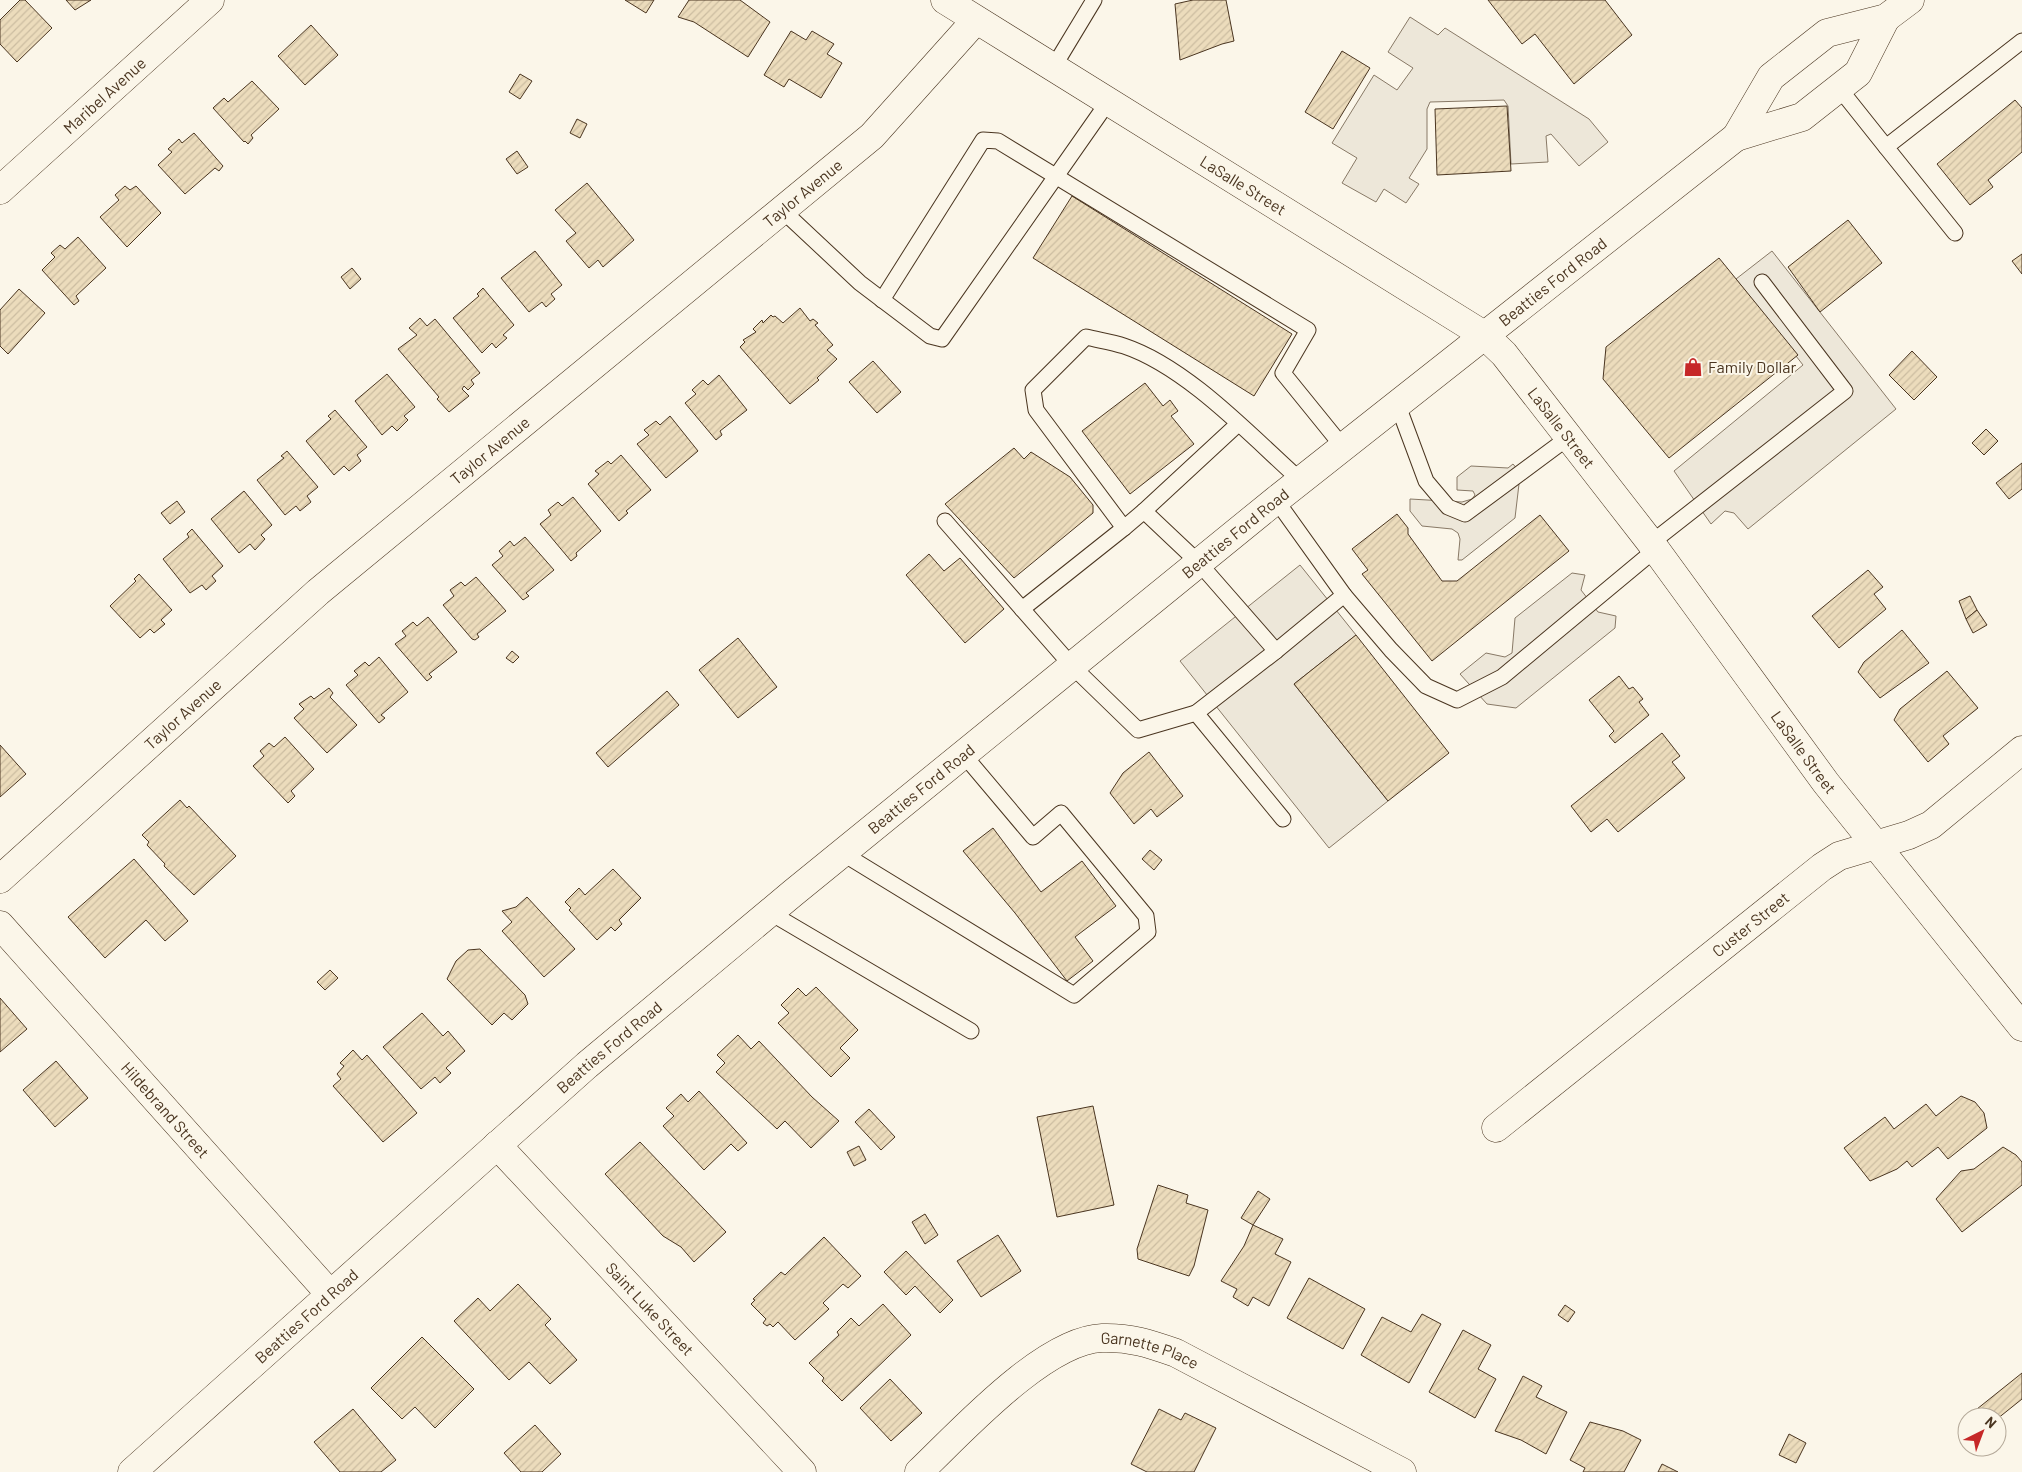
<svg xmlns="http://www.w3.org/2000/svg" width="2022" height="1472" font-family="Barlow,sans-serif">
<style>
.parking{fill:#ede7d9;stroke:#887966}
.building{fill:url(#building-hatch);stroke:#4a3520}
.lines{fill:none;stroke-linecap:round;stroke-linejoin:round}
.lane-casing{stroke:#4a3520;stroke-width:17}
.street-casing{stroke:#4a3520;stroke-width:29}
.secondary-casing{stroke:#4a3520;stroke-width:29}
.lane{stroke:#fbf6e9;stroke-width:15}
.street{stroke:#fbf6e9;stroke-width:28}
.secondary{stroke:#fbf6e9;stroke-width:28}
.labels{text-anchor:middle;stroke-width:4;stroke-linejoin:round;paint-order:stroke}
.street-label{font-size:16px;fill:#4a3520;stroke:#fbf6e9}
.poi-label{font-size:16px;fill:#4a3520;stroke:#fbf6e9;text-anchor:start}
</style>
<defs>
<pattern id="building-hatch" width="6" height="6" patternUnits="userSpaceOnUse" patternTransform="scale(1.25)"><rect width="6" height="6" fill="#ecdcbc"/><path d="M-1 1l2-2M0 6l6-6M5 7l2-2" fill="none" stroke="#ccbda1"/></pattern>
</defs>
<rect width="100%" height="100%" fill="#fbf6e9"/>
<g class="parking">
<polygon points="1410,17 1438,35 1445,28 1589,119 1608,142 1579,166 1551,134 1546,136 1548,162 1511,164 1508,106 1504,100 1430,102 1427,109 1427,149 1409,178 1419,184 1406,203 1384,189 1376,202 1342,183 1357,158 1332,143 1374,75 1397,90 1413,68 1388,52"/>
<polygon points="1772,251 1896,409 1748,529 1734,513 1725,511 1711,524 1674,471 1803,365 1736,279"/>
<polygon points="1513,464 1525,478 1519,484 1515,518 1462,560 1458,560 1460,539 1458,533 1452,529 1422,526 1410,511 1410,499 1462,502 1472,499 1475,495 1473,491 1457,490 1457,477 1471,466 1508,468"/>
<polygon points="1300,565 1356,635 1294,684 1388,801 1329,848 1180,661"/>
<polygon points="1572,573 1585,575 1581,590 1598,612 1616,616 1615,628 1516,708 1487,704 1460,674 1486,653 1505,657 1512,653 1515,618"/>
</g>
<g class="building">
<polygon points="20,0 25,0 52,28 17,62 0,44 0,20"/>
<polygon points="66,0 91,0 75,10"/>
<polygon points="625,0 654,0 646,13"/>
<polygon points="689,0 740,0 770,22 748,57 694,22 678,17"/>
<polygon points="1193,0 1226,0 1234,41 1222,44 1180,60 1175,4"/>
<polygon points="1488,0 1605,0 1632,35 1574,84 1535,34 1522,44"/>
<polygon points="311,25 338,55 305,85 278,56"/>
<polygon points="791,31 806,40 812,31 834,44 827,54 842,63 821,98 789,79 784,87 764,75"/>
<polygon points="1342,51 1370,68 1333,129 1305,112"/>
<polygon points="520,74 532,81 520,99 509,92"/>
<polygon points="252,81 279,109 251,135 253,138 248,144 245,141 244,142 213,108 224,98 228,102"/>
<polygon points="2015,100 2022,108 2022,152 1988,180 1993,187 1970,205 1937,164"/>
<polygon points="1507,106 1511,171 1437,175 1435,109"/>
<polygon points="577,119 587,124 580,138 570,133"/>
<polygon points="194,133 223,166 219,171 215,168 185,194 158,165 172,152 168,149 179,139 182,143"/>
<polygon points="517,151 528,167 517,174 506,159"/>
<polygon points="587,183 634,240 603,267 598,260 589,268 566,241 576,233 555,210"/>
<polygon points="125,186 130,190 136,186 161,213 127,247 100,217 119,200 115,195"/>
<polygon points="1072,196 1292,334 1254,396 1033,258"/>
<polygon points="1848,220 1882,263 1820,312 1788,267"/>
<polygon points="78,237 106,268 76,296 79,301 74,305 42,270 55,257 51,253 60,245 65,249"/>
<polygon points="535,251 562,285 551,294 555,299 546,307 542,302 529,312 501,278"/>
<polygon points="2022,254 2022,274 2012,261"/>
<polygon points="1719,258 1798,355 1669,458 1603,379 1606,347"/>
<polygon points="352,268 361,279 350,289 341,277"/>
<polygon points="483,288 514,325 503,335 507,338 499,345 496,348 492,343 482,353 453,318 479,296 477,294"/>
<polygon points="19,289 45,313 8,354 0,346 0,310"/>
<polygon points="800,308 810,321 813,319 818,323 815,325 833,345 827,350 837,359 817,378 819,380 790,404 740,347 745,342 743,340 756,332 753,329 762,320 763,323 771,315 773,317 775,316 783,323"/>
<polygon points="420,318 427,326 435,319 480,373 471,380 474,384 468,390 464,386 462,389 469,396 449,412 437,399 439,397 398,349 417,335 409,328"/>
<polygon points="1912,351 1937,377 1914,400 1889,375"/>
<polygon points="873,361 901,392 877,413 849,382"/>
<polygon points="387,374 415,407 404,416 408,420 397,431 392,426 382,435 355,401"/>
<polygon points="719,375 747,410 720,431 722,435 716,440 685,403 696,394 692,390 703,380 708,385"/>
<polygon points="1145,383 1163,406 1170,400 1178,411 1171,416 1194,444 1130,494 1082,431"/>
<polygon points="335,410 367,447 357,455 361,461 349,471 344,466 334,475 306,441 331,419 328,416"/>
<polygon points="670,416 698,451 666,478 637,444 649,435 644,430 656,421 660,425"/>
<polygon points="1986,429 1998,441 1984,455 1972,443"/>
<polygon points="1014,448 1024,459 1031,452 1070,477 1093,505 1093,513 1014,578 945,504"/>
<polygon points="287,451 318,487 307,496 311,502 300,511 296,506 285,515 257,480 284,458 281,456"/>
<polygon points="621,455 651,490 626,511 628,513 619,521 588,484 599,474 595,471 608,461 611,464"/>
<polygon points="2022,463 2022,489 2009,499 1996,483"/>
<polygon points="244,491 272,525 261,535 265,539 255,550 250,544 239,553 211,519"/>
<polygon points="573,497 601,531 576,553 577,556 571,561 540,524 551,515 548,510 558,502 562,506"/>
<polygon points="177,501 185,512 170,524 161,513"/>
<polygon points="1397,514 1408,528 1408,534 1442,581 1457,581 1540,515 1569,551 1432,661 1362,574 1368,570 1352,549"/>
<polygon points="192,529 223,566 212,576 216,581 206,590 202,585 190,593 163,559 189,537 187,534"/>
<polygon points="525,537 554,570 526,593 529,596 523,600 492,565 503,556 499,551 510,541 514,546"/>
<polygon points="929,554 944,571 960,558 1004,609 965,643 906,575"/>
<polygon points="1868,570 1883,587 1874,594 1886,609 1839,648 1812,616"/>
<polygon points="139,574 172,610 161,620 165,624 154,633 150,629 140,638 110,606 136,581 134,579"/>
<polygon points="476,577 506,611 477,634 479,637 475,640 472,639 443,605 454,596 450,590 461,582 465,586"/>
<polygon points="1970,596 1977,610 1966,619 1959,601"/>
<polygon points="1977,610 1987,625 1973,633 1966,619"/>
<polygon points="428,617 457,652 429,674 432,677 427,681 395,644 406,636 402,631 413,622 417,626"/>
<polygon points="1902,630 1929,663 1880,698 1858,672 1864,662"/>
<polygon points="1356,635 1449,753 1388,801 1294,684"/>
<polygon points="738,638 777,687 738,718 699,670"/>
<polygon points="512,651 519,657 513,663 506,658"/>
<polygon points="379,657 408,692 381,715 385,718 379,723 346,685 358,675 354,671 365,662 369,666"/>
<polygon points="1947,671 1978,708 1943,736 1949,744 1928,762 1894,720 1900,709"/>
<polygon points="1619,676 1629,689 1633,687 1643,699 1639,702 1649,715 1615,743 1609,736 1614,731 1589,700"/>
<polygon points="329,688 333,693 330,697 357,725 327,753 294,718 304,709 299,704 311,696 314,699"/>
<polygon points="667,691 679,705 608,767 596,753"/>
<polygon points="1662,733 1680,756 1672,762 1685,778 1618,832 1607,819 1591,832 1571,806"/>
<polygon points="285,737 314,769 291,791 295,796 288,803 253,766 264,756 260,751 269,743 274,747"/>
<polygon points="0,745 26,774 0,797"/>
<polygon points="1149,752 1183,796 1157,817 1151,809 1134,824 1110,793 1123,773"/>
<polygon points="180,800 187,808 189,806 236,856 194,895 164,866 165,864 147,845 149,842 142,835"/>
<polygon points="993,828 1041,892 1082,861 1116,906 1075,937 1093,961 1067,981 1015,913 963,851"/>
<polygon points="1150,850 1162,860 1154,870 1142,859"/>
<polygon points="134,859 188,921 165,941 146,920 105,958 68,917"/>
<polygon points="613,869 641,898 619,920 622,924 615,931 611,927 597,940 569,910 571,908 565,902 579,888 585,895"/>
<polygon points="527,897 575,949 544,977 502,931 512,922 502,911 516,907"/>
<polygon points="480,949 525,995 528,1004 512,1020 504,1013 492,1025 447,979 456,961 468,950"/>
<polygon points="330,970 338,978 325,990 317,982"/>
<polygon points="816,987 858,1030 840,1048 850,1058 831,1077 778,1023 789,1013 781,1005 798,988 806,996"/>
<polygon points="0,998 27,1029 0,1052"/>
<polygon points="422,1013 443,1036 448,1031 465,1051 446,1068 451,1073 440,1083 435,1077 421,1089 383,1047"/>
<polygon points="738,1035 751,1049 759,1041 812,1097 839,1121 811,1148 785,1121 777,1129 716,1072 725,1063 717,1055"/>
<polygon points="353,1050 362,1060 367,1055 417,1113 383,1142 333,1086 341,1079 337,1074 344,1066 340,1063"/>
<polygon points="56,1061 88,1098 55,1127 23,1090"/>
<polygon points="699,1091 747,1143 738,1151 731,1144 704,1170 663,1126 674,1116 666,1108 681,1094 688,1102"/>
<polygon points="1961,1096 1975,1102 1984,1113 1987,1128 1948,1159 1938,1147 1912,1167 1907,1161 1897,1169 1870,1181 1844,1148 1885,1117 1894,1129 1926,1104 1936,1116"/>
<polygon points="1093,1106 1114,1205 1057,1217 1037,1117"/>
<polygon points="869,1109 895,1137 881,1150 855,1122"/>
<polygon points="640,1142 726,1232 694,1262 681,1247 663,1236 605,1174"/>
<polygon points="859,1146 866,1160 854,1166 847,1152"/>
<polygon points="2003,1147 2016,1155 2022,1162 2022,1185 1962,1232 1936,1199 1961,1171 1974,1169"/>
<polygon points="1158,1185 1188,1195 1186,1203 1208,1210 1194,1266 1189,1276 1138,1259 1137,1249"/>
<polygon points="1258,1191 1270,1199 1253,1225 1241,1218"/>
<polygon points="925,1214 938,1235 925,1244 912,1222"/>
<polygon points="1253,1225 1283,1239 1275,1254 1291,1262 1269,1306 1253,1297 1248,1306 1233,1297 1237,1289 1221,1281 1244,1246"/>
<polygon points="998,1235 1021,1271 981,1297 957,1261"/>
<polygon points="824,1237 861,1276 848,1288 843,1284 823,1303 829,1309 795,1340 778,1322 773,1327 770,1324 767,1326 763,1323 766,1319 751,1304 755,1300 753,1299 781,1272 785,1275"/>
<polygon points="906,1251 953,1300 940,1313 915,1286 906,1295 884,1272"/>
<polygon points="1309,1278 1365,1309 1343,1349 1287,1318"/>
<polygon points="518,1284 551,1319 545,1325 577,1360 550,1384 529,1362 509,1380 454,1321 478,1298 490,1311"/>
<polygon points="883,1304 911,1335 842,1401 822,1381 824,1378 809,1363 839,1335 837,1332 851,1318 859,1326"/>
<polygon points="1565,1305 1575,1312 1568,1322 1558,1315"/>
<polygon points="1422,1314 1441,1324 1409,1383 1361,1355 1382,1317 1411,1332"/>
<polygon points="1463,1330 1491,1345 1478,1369 1496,1379 1475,1418 1429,1392"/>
<polygon points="422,1337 474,1389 435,1428 415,1407 402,1419 371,1388"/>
<polygon points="2022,1373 2022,1399 1997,1419 1997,1417 1984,1417 1977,1409"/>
<polygon points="1523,1376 1542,1386 1536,1397 1567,1412 1546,1454 1521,1440 1495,1431"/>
<polygon points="890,1379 922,1413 891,1441 860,1408"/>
<polygon points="353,1409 396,1460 381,1472 340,1472 314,1442"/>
<polygon points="1159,1409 1181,1420 1185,1413 1216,1428 1194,1472 1147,1472 1131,1464"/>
<polygon points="1590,1422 1623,1431 1641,1440 1624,1472 1583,1472 1585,1468 1570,1460"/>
<polygon points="535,1425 561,1454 542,1472 521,1472 504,1453"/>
<polygon points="1789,1434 1806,1443 1796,1463 1779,1455"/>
<polygon points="1662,1464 1678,1472 1658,1472"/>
</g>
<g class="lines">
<g class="lane-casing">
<g id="lane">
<polyline points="1053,68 1094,0"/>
<polyline points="1839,88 1886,147"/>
<polyline points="782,210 860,283 930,336 942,339 1108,102"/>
<polyline points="1955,233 1886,147 2022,41"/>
<polyline points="882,300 983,140 998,141 1308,330 1283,373 1343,447"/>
<polyline points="1397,403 1426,481 1448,507 1465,514 1569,437"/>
<polyline points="1144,511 1238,424"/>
<polyline points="945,521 1072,666 1138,730 1196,713 1283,819"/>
<polyline points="1651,543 1845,391 1762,282"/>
<polyline points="1344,595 1391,650 1426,686 1457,700 1502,677 1656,549"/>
<polyline points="1022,609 1124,528"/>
<path d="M1276,651L1199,563L1144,511L1124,528L1036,410L1033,390L1086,337C1098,340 1112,342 1124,346C1187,367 1251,436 1300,480"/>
<polyline points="1196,713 1276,651 1344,595 1276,500"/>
<polyline points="842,853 1074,995 1148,932 1146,916 1061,813 1033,837 963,754"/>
<polyline points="769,912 971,1031"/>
</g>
</g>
<g class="street-casing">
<g id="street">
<path id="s1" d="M945,0L1484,335"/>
<path id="s2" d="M0,190L210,0"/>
<path id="s3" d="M0,879L318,592L872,136L976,20"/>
<path id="s4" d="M0,925L330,1294"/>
<path id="s5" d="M1496,1128L1822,867L1839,856L1909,835L1931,825L2022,750"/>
<path id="s6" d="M497,1145L802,1472"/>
<path id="s7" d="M919,1472C960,1433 1044,1340 1102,1338C1130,1337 1150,1344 1176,1353L1402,1472"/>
</g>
</g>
<g class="secondary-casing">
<g id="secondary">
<polyline points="1736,137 1802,117 1858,73 1886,18"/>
<path id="s8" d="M1484,335L1504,354L1651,543L1826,783L2022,1027"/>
<path id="s9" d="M132,1472L587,1065L793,893L1276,500L1736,137L1771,77L1827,33L1886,18L1910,0"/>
</g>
</g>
<use href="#lane" class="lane"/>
<use href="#street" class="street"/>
<use href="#secondary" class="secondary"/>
</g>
<defs>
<g id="shop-bare" transform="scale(1.5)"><path d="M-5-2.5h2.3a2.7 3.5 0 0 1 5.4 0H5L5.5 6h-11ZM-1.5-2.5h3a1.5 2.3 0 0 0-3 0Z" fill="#c62828" stroke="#fbf6e9" stroke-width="2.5" paint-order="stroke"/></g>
</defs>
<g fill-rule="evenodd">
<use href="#shop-bare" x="1693" y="367"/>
</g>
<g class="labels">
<g class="street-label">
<text dy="6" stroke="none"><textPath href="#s2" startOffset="141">Maribel Avenue</textPath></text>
<text dy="6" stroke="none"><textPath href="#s1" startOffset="351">LaSalle Street</textPath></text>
<text dy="6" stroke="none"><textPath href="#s3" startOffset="1056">Taylor Avenue</textPath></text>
<text dy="6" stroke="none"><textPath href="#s9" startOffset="1854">Beatties Ford Road</textPath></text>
<text dy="6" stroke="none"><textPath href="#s8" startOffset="121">LaSalle Street</textPath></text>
<text dy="6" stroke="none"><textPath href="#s3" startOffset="651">Taylor Avenue</textPath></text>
<text dy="6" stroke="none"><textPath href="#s9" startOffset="1449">Beatties Ford Road</textPath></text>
<text dy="6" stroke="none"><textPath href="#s3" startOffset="246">Taylor Avenue</textPath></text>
<text dy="6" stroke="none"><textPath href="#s8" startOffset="526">LaSalle Street</textPath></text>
<text dy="6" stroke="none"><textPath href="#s9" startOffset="1044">Beatties Ford Road</textPath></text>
<text dy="6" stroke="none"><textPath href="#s5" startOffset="326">Custer Street</textPath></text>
<text dy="6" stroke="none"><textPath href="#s9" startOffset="639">Beatties Ford Road</textPath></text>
<text dy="6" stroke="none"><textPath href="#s4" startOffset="248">Hildebrand Street</textPath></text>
<text dy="6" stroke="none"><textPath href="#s6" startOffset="224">Saint Luke Street</textPath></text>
<text dy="6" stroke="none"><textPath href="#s9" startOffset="234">Beatties Ford Road</textPath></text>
<text dy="6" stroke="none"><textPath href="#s7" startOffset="280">Garnette Place</textPath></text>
</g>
<g class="poi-label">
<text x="1708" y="373">Family Dollar</text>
</g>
</g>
<g transform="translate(1982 1432) rotate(42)"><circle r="24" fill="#fbf6e9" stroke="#b4a999"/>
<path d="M0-4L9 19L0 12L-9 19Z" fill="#c62828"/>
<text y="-8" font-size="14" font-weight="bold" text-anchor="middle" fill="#4a3520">N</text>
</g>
</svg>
